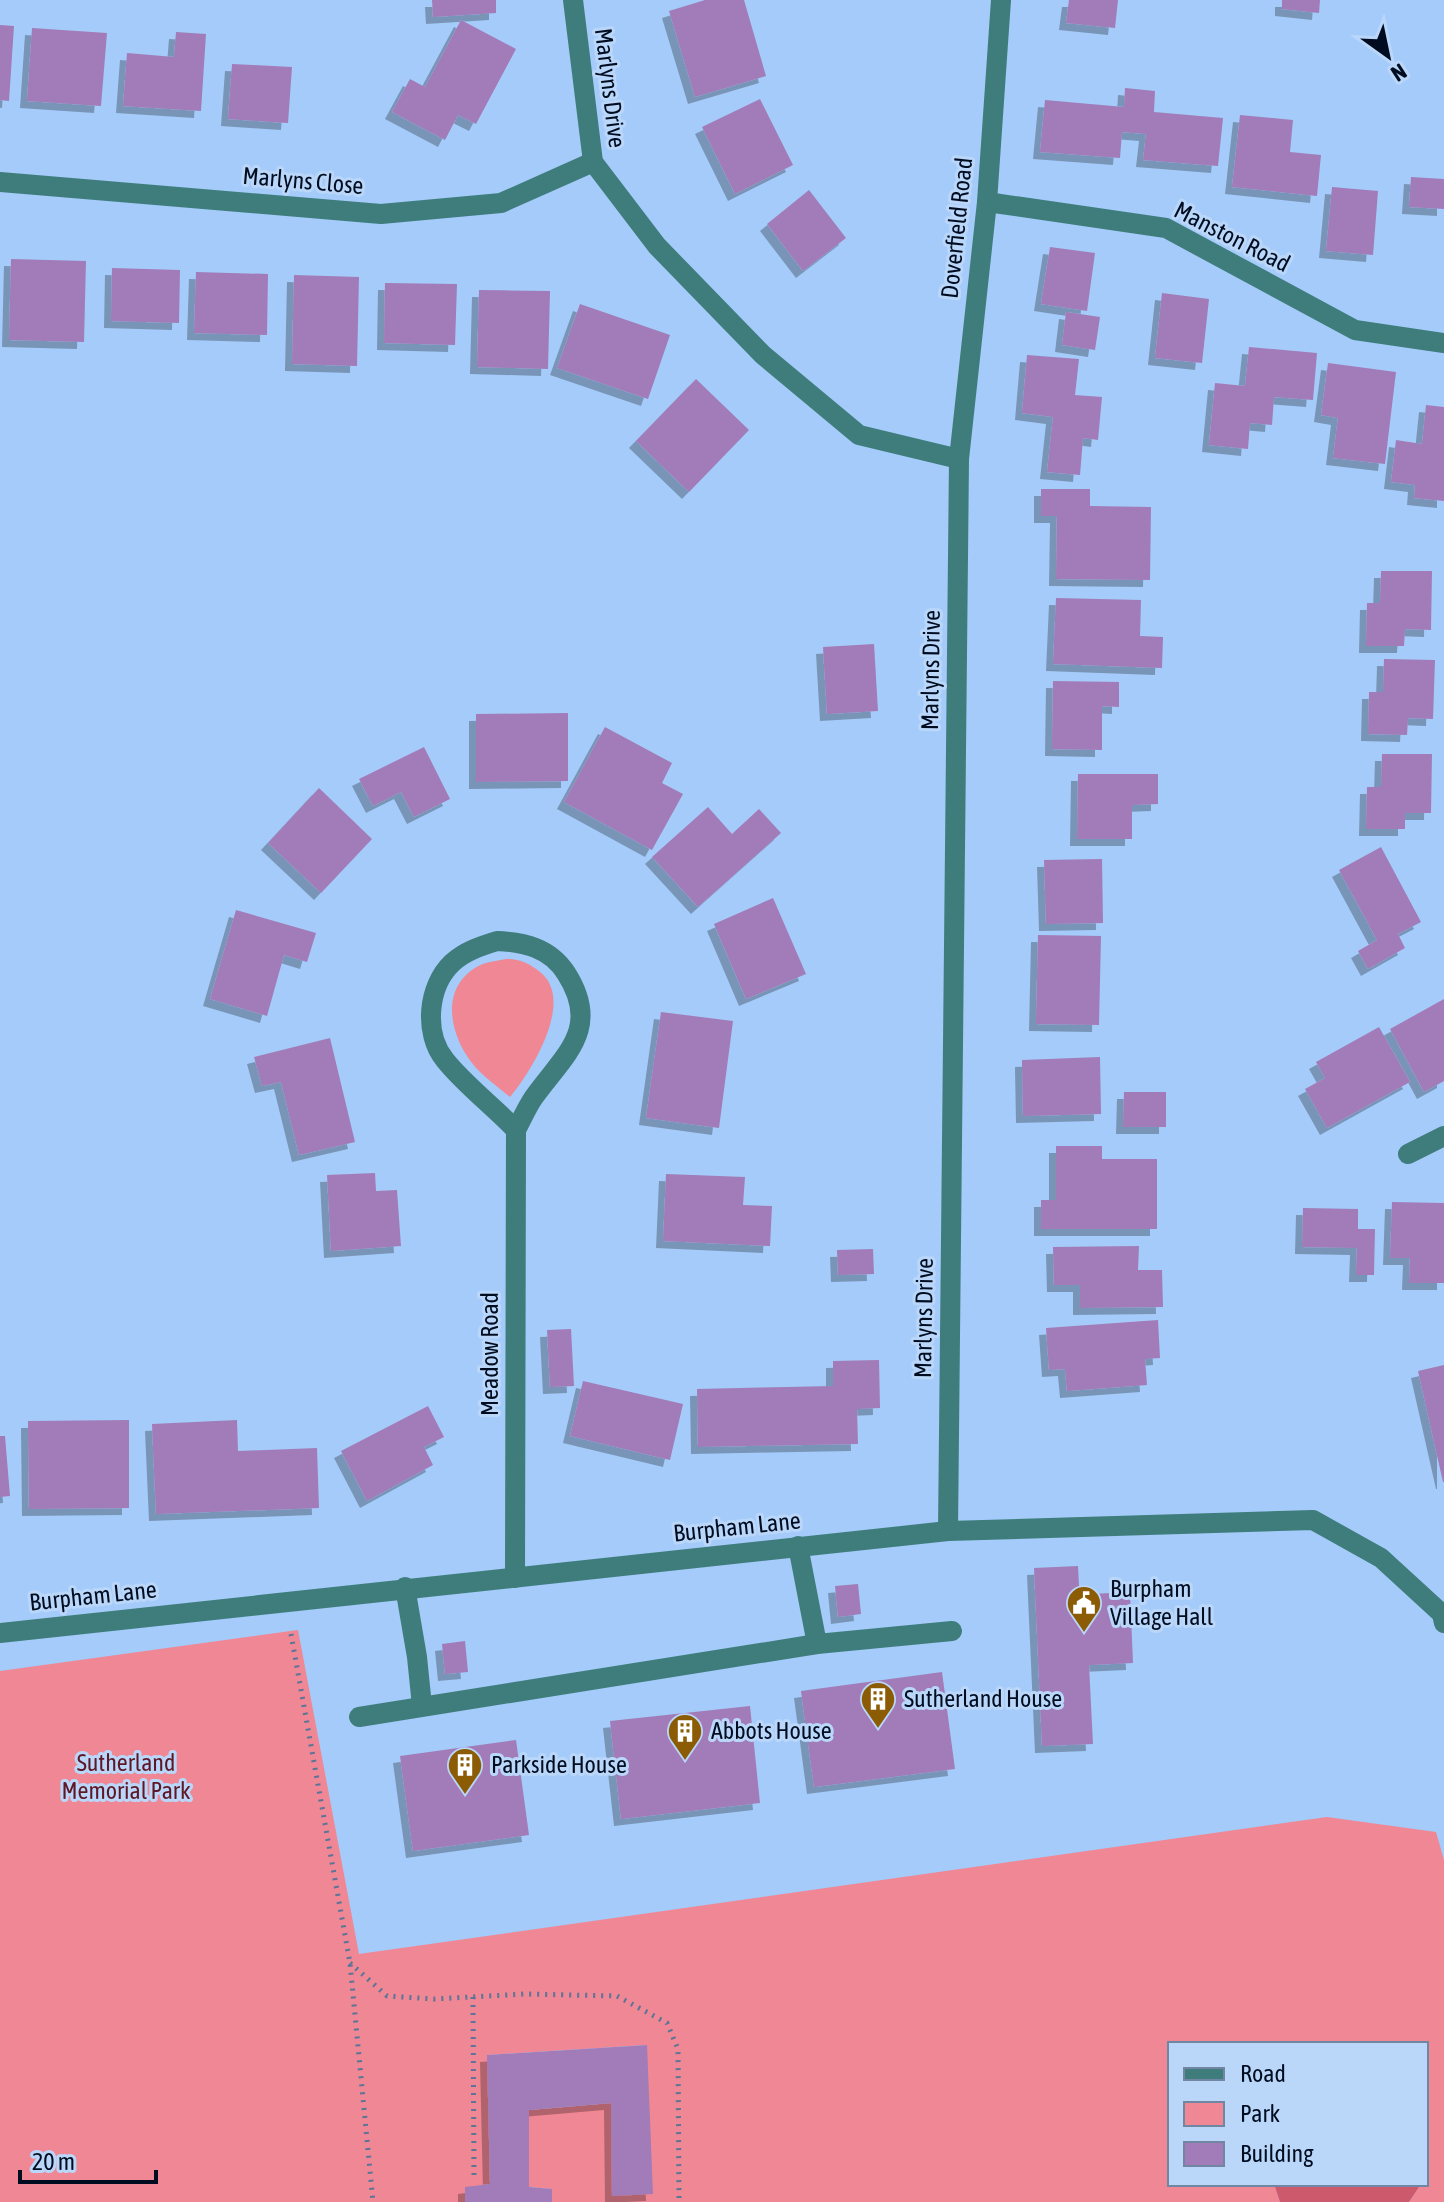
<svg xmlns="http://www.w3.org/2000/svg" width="1444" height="2202" font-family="'Asap Condensed',sans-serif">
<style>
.green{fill:#f08794}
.forest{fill:#cc5a6c}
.building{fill:#a27cb8;filter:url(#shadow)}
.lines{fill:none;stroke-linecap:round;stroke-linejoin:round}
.path{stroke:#5a7597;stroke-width:5;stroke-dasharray:2 6;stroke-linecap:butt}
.minor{stroke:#3e7d7b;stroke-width:20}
.labels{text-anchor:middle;stroke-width:6;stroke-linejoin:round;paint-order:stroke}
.street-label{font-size:24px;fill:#000d21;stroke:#bad7fa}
.poi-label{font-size:24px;fill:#000d21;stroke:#bad7fa;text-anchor:start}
.park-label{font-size:24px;fill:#5f1625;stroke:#bad7fa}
</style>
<defs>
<filter id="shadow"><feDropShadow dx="-7" dy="7" stdDeviation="0" flood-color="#0004"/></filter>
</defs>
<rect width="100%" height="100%" fill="#a4cbf9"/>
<g class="green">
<path d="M506,959C520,959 529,963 540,972C576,1000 531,1072 510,1097C497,1086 482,1076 472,1063C450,1035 440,990 475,968C484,962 496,961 506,959Z"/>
<polygon points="298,1630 359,1954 1327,1817 1436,1832 1444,1860 1444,2202 1409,2202 1421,2184 1426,2184 1426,2044 1170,2044 1170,2184 1274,2184 1280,2202 552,2202 551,2189 529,2187 529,2110 611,2103 646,2045 488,2055 490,2184 465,2188 465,2202 0,2202 0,1671"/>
</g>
<polygon class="forest" points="1274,2184 1421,2184 1409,2202 1280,2202"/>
<g class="building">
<polygon points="432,0 496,0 496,13 433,17"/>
<polygon points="705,0 744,0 766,76 695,97 669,11"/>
<polygon points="1069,0 1118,0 1115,28 1066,23"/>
<polygon points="1282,0 1320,0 1319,13 1282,9"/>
<polygon points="461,20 516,49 476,124 458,115 445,140 392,112 410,79 425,87"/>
<polygon points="0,25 14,26 9,101 0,100"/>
<polygon points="32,28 107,33 101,106 27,101"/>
<polygon points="176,32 206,34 201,111 123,106 127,53 174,57"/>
<polygon points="232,64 292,67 288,123 228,119"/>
<polygon points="1125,88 1155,91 1154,112 1223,118 1218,166 1143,160 1146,134 1122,132 1120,158 1040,152 1045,100 1124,107"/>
<polygon points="760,99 793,165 735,194 702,127"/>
<polygon points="1240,115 1293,120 1290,152 1321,155 1317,196 1232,187"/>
<polygon points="1411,177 1444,179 1444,209 1409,207"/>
<polygon points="1332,187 1378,191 1373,255 1326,251"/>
<polygon points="809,190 846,238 803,271 767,224"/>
<polygon points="1050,247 1095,253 1087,311 1041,304"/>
<polygon points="11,259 86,261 84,342 9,340"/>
<polygon points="112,268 180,270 179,323 111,321"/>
<polygon points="196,272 268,274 267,335 194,333"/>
<polygon points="294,275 359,277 357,366 292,364"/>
<polygon points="385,283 457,284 455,345 384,343"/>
<polygon points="479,290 550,291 548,369 477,367"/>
<polygon points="1162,293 1209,299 1202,363 1155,358"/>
<polygon points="580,304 670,335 648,399 557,368"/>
<polygon points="1066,312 1100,317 1095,350 1062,345"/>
<polygon points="1249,347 1317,353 1313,400 1274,397 1272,425 1250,423 1248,449 1209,445 1215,383 1245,386"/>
<polygon points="1027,355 1079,359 1075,395 1102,397 1098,440 1083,438 1080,475 1047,472 1053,417 1022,413"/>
<polygon points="1328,363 1396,372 1385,464 1333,458 1338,418 1321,415"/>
<polygon points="696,379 749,430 689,492 636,441"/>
<polygon points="1426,405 1444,407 1444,501 1414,498 1415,485 1391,482 1396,440 1422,444"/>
<polygon points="1041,489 1090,489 1090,506 1151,507 1150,580 1056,579 1057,516 1041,516"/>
<polygon points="1381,571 1432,571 1431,630 1405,629 1404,646 1366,646 1367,603 1380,603"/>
<polygon points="1056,598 1141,600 1140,636 1163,637 1162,668 1053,664"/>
<polygon points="874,644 878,711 827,714 823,647"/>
<polygon points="1384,659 1435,660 1433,719 1408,718 1407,735 1368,734 1369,692 1383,692"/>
<polygon points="1053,681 1119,682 1119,707 1102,706 1102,750 1052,749"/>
<polygon points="568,713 568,781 476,782 476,714"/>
<polygon points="605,727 672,763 662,783 683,794 652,850 564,802"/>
<polygon points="424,747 450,799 414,817 401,792 373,806 359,779"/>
<polygon points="1382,754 1432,754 1431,813 1405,813 1405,829 1366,829 1367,787 1381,787"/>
<polygon points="1078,774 1158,774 1158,804 1132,805 1132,839 1077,839"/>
<polygon points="319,788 372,839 321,893 268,843"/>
<polygon points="708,807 732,834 759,809 781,833 698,907 652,857"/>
<polygon points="1381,847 1421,922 1398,934 1405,948 1368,969 1358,951 1377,940 1339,870"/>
<polygon points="1102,859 1103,923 1046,924 1044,860"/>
<polygon points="773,898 806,974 746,999 714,924"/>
<polygon points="236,910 316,933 307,962 284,955 267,1016 210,999"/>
<polygon points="1038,935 1101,936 1099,1025 1036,1024"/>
<polygon points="1444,999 1444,1081 1424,1092 1390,1029"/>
<polygon points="661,1012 733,1021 719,1128 646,1118"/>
<polygon points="1379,1027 1410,1082 1327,1128 1305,1089 1325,1078 1316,1062"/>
<polygon points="330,1038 355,1142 299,1155 281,1082 262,1086 254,1057"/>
<polygon points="1100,1057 1101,1114 1023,1116 1022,1060"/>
<polygon points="1124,1092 1166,1092 1166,1127 1123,1127"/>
<polygon points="1056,1146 1102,1146 1102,1159 1157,1159 1157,1229 1041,1229 1041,1200 1056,1200"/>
<polygon points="375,1173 376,1191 397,1190 401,1246 331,1251 327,1175"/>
<polygon points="666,1174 745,1177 743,1205 772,1206 770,1246 663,1241"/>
<polygon points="1392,1202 1444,1203 1444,1283 1409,1283 1410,1258 1390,1258"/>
<polygon points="1303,1208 1358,1209 1358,1229 1375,1229 1374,1275 1356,1275 1357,1248 1302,1247"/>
<polygon points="1139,1246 1138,1270 1162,1270 1163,1307 1080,1308 1080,1285 1054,1285 1053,1247"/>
<polygon points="873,1249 874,1274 838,1275 837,1250"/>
<polygon points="1158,1320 1160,1358 1145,1359 1147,1385 1067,1391 1065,1369 1049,1370 1046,1328"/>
<polygon points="571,1329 574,1386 550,1387 547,1330"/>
<polygon points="879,1360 880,1408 857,1409 858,1444 698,1447 697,1389 833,1386 833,1361"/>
<polygon points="1444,1365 1444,1482 1443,1482 1418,1371"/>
<polygon points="583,1381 683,1404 670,1460 570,1436"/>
<polygon points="428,1406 444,1437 424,1447 433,1465 367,1501 341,1451"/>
<polygon points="129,1420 129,1508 29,1509 28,1421"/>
<polygon points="237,1420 238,1451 317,1448 319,1508 156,1514 152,1424"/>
<polygon points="0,1436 5,1436 10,1496 0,1497"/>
<polygon points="1078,1566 1080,1605 1092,1604 1091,1594 1130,1592 1133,1663 1089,1665 1093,1744 1042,1746 1034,1568"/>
<polygon points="858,1584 861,1614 838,1617 835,1586"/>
<polygon points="465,1641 468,1672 445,1674 442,1644"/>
<polygon points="942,1672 955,1769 814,1787 801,1691"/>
<polygon points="750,1706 760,1803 621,1819 610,1721"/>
<polygon points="516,1740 529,1835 413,1851 400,1756"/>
<polygon points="647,2045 653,2194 612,2196 611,2103 529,2110 529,2187 552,2189 552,2202 465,2202 465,2187 490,2184 487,2055"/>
</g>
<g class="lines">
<g class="path">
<polyline points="291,1634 350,1963 373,2202"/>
<polyline points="350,1963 387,1996 434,1999 525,1994 617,1996 667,2023 678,2049 679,2202"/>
<polyline points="473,1997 474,2179"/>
</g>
<g class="minor">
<polyline points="573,0 593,162 657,246 763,355 859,435 959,459"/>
<polyline points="0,182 381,214 501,203 593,162"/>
<polyline points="987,202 1166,228 1355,330 1444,343"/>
<path d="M497,941C524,942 550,948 566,973C602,1029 564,1055 534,1097C527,1107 522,1119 516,1130C493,1106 465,1085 445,1060C423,1033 428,986 452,963C465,951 481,946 497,941Z"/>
<polyline points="1408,1154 1444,1136"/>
<polyline points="948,1531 959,459 987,202 1001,0"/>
<polyline points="798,1546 817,1644"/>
<polyline points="515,1578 516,1130"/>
<polyline points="405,1587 417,1657 422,1706"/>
<polyline points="0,1633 948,1531 1313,1520 1381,1558 1442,1614 1444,1623"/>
<polyline points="359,1717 817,1644 952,1631"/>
</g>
</g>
<defs>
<g id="civic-pin" transform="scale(1.8)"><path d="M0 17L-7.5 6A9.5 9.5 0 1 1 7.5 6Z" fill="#8c5c05" stroke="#bad7fa"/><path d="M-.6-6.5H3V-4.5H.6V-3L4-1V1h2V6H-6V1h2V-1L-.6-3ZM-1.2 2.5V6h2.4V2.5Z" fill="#fff"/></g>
<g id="building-pin" transform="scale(1.8)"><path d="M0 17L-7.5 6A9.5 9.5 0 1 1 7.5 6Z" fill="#8c5c05" stroke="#bad7fa"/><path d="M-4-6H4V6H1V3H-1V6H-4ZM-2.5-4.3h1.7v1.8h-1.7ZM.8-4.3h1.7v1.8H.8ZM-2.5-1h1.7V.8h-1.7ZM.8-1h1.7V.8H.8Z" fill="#fff"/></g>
</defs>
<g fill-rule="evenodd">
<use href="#civic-pin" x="1084" y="1603"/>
<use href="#building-pin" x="878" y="1699"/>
<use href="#building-pin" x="685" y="1731"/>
<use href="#building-pin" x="465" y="1765"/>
</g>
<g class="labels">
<g class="street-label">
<text transform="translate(610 88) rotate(83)" y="8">Marlyns Drive</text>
<text transform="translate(303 181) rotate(5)" y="8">Marlyns Close</text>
<text transform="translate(957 228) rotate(-84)" y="8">Doverfield Road</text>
<text transform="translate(1232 237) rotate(27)" y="8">Manston Road</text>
<text transform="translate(931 670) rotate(-89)" y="8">Marlyns Drive</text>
<text transform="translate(924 1318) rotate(-89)" y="8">Marlyns Drive</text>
<text transform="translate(490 1354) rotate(-90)" y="8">Meadow Road</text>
<text transform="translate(737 1527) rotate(-6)" y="8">Burpham Lane</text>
<text transform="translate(93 1596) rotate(-6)" y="8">Burpham Lane</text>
</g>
<g class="poi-label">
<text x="1110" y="1597">Burpham<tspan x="1110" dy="28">Village Hall</tspan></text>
<text x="904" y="1707">Sutherland House</text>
<text x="711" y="1739">Abbots House</text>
<text x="491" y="1773">Parkside House</text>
</g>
<g class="park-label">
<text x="126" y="1771">Sutherland<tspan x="126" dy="28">Memorial Park</tspan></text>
</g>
</g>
<rect x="1168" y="2042" width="260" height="144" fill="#bad7fa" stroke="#7086a3" stroke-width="2"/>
<rect x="1184" y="2068" width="40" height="12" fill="#3e7d7b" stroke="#7086a3" stroke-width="2"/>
<text x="1240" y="2082" font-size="24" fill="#000d21">Road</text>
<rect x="1184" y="2102" width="40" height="24" fill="#f08794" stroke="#7086a3" stroke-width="2"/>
<text x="1240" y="2122" font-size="24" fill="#000d21">Park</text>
<rect x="1184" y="2142" width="40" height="24" fill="#a27cb8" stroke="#7086a3" stroke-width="2"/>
<text x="1240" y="2162" font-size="24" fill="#000d21">Building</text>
<g transform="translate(1388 56) rotate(147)" stroke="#bad7fa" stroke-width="6" paint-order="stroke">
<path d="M0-6L14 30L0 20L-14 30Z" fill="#000d21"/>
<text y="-12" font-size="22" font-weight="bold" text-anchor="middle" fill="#000d21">N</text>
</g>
<path d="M20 2170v12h136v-12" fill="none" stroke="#000d21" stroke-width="4"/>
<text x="32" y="2170" font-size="24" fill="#000d21" stroke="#bad7fa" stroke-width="6" paint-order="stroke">20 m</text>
</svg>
